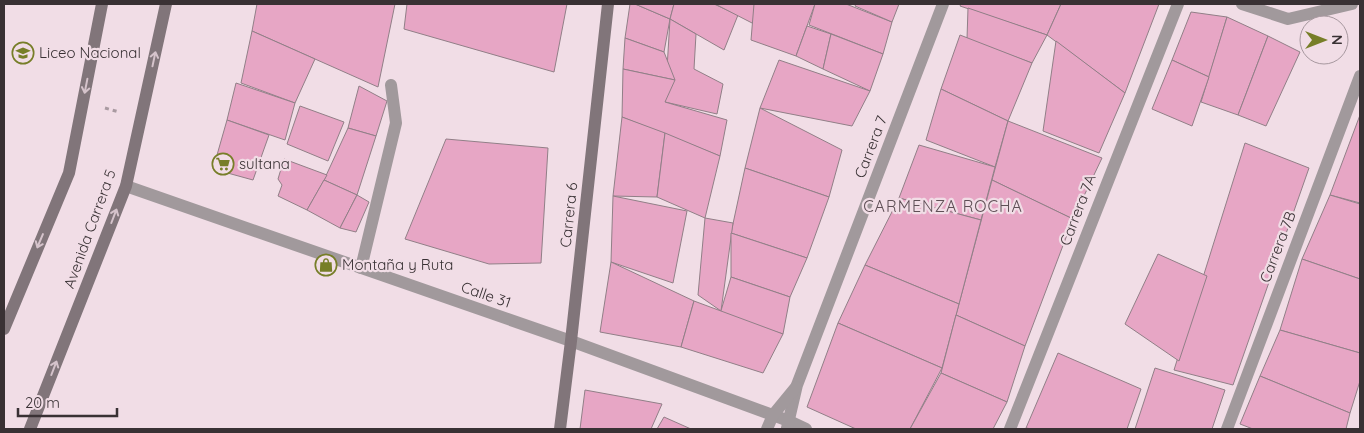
<svg xmlns="http://www.w3.org/2000/svg" width="1364" height="433" font-family="Quicksand,sans-serif">
<style>
.building{fill:#e7a6c5;stroke:#917f87}
.lines{fill:none;stroke-linecap:round;stroke-linejoin:round}
.path{stroke:#a99aa1;stroke-width:3;stroke-dasharray:4 4;stroke-linecap:butt}
.lane{stroke:#a1999c;stroke-width:12}
.street{stroke:#a1999c;stroke-width:12}
.secondary{stroke:#81757a;stroke-width:12}
.oneway{stroke:#d5c3cb}
.labels{text-anchor:middle;stroke-width:4.5;stroke-linejoin:round;paint-order:stroke}
.poi-label{font-size:15px;fill:#393134;stroke:#f1dde6;text-anchor:start}
.street-label{font-size:15px;fill:#393134;stroke:#f1dde6}
.neighbourhood-label{font-size:16px;letter-spacing:1px;fill:#5f4f56;stroke:#f1dde6}
</style>
<rect width="100%" height="100%" fill="#f1dde6"/>
<g class="building">
<polygon points="257,4 395,4 378,87 252,31"/>
<polygon points="407,4 567,4 554,72 404,29"/>
<polygon points="630,4 635,4 670,19 664,52 625,38"/>
<polygon points="635,4 674,4 670,19"/>
<polygon points="674,4 714,4 738,15 724,50 670,19"/>
<polygon points="715,4 761,4 754,24"/>
<polygon points="754,4 815,4 796,56 751,40"/>
<polygon points="815,4 846,4 892,22 883,54 809,25"/>
<polygon points="856,4 899,4 892,22 855,6"/>
<polygon points="961,4 1061,4 1047,35 960,6"/>
<polygon points="1061,4 1159,4 1125,93 1047,35"/>
<polygon points="968,8 1047,35 1032,63 967,39"/>
<polygon points="1191,12 1227,17 1209,77 1172,60"/>
<polygon points="1227,17 1268,36 1238,115 1201,102"/>
<polygon points="670,19 696,34 694,69 723,84 717,114 665,102"/>
<polygon points="807,26 831,34 823,69 796,56"/>
<polygon points="252,31 315,59 295,103 241,83"/>
<polygon points="831,34 883,54 870,91 823,69"/>
<polygon points="960,35 1032,63 1008,121 941,89"/>
<polygon points="1268,36 1300,52 1266,126 1238,115"/>
<polygon points="625,38 664,52 675,80 623,69"/>
<polygon points="1056,41 1125,93 1099,153 1043,131"/>
<polygon points="779,60 870,91 852,126 760,108"/>
<polygon points="1172,60 1209,77 1192,126 1152,109"/>
<polygon points="623,69 675,80 665,102 727,120 720,156 622,117"/>
<polygon points="236,83 295,103 285,140 227,120"/>
<polygon points="359,86 387,101 376,136 348,128"/>
<polygon points="941,89 1008,121 995,167 926,140"/>
<polygon points="300,106 344,122 328,161 287,144"/>
<polygon points="760,108 842,150 829,197 745,168"/>
<polygon points="1360,115 1360,203 1330,195"/>
<polygon points="622,117 665,133 657,197 613,196"/>
<polygon points="227,120 269,135 253,180 213,169"/>
<polygon points="1008,121 1102,158 1073,219 992,180"/>
<polygon points="348,128 376,136 357,195 324,180"/>
<polygon points="665,133 720,156 705,218 657,197"/>
<polygon points="446,139 548,148 541,263 489,264 405,239"/>
<polygon points="1245,143 1309,168 1233,385 1174,370"/>
<polygon points="919,145 995,167 981,220 899,198"/>
<polygon points="284,159 327,175 307,210 278,196 282,185 278,179"/>
<polygon points="745,168 829,197 807,258 731,233"/>
<polygon points="324,180 357,195 340,228 307,210"/>
<polygon points="992,180 1073,219 1025,346 956,315"/>
<polygon points="357,195 369,202 356,232 340,228"/>
<polygon points="1330,195 1360,204 1360,279 1302,259"/>
<polygon points="613,196 687,211 673,283 611,262"/>
<polygon points="899,198 981,220 959,304 865,265"/>
<polygon points="705,218 733,223 721,311 698,295"/>
<polygon points="731,233 807,258 790,297 731,277"/>
<polygon points="1158,254 1207,276 1179,361 1125,324"/>
<polygon points="1302,259 1360,279 1360,353 1280,330"/>
<polygon points="611,262 694,301 681,347 600,332"/>
<polygon points="865,265 959,304 942,368 838,323"/>
<polygon points="731,277 790,297 783,334 720,314"/>
<polygon points="694,301 783,334 763,373 681,347"/>
<polygon points="956,315 1025,346 1007,402 941,373"/>
<polygon points="838,323 942,368 910,429 856,429 807,407"/>
<polygon points="1280,330 1360,353 1360,381 1350,413 1260,376"/>
<polygon points="1058,353 1141,389 1127,429 1032,429 1026,428"/>
<polygon points="1155,368 1225,390 1212,429 1135,429"/>
<polygon points="941,373 1007,402 993,429 910,429"/>
<polygon points="1260,376 1350,413 1346,429 1253,429 1240,424"/>
<polygon points="585,390 662,404 651,429 580,429"/>
<polygon points="664,417 691,429 657,429"/>
</g>
<g class="lines">
<polyline class="path" points="105,108 119,112"/>
<polyline class="lane" points="361,268 396,123 391,85"/>
<g class="street">
<polyline points="1242,4 1288,19 1352,4"/>
<polyline points="126,186 571,341 789,421 806,429"/>
<polyline points="787,428 797,385 943,4"/>
<polyline points="767,429 773,415 796,387"/>
<polyline points="1010,429 1178,4"/>
<polyline points="1227,429 1360,76"/>
</g>
<g class="secondary">
<polyline points="4,329 69,173 102,4"/>
<polyline points="30,429 126,186 166,4"/>
<polyline points="560,429 571,341 608,4"/>
</g>
</g>
<defs><path id="oneway-shaft" d="M-6 0H5M1.5-3L5.5 0L1.5 3" fill="none" stroke-width="1.6" stroke-linecap="round" stroke-linejoin="round" transform="scale(1.25)"/></defs>
<g class="oneway">
<use href="#oneway-shaft" transform="translate(154 59) rotate(-78)"/>
<use href="#oneway-shaft" transform="translate(86 86) rotate(101)"/>
<use href="#oneway-shaft" transform="translate(114 216) rotate(-69)"/>
<use href="#oneway-shaft" transform="translate(40 241) rotate(113)"/>
<use href="#oneway-shaft" transform="translate(54 368) rotate(-69)"/>
</g>
<defs>
<g id="school-ring" transform="scale(1.125)"><circle r="9.5" fill="#f1dde6" stroke="#777e28" stroke-width="1.5"/><path d="M0-5L7-2L0 1L-7-2ZM-4 1L0 2.5L4 1V4Q0 6-4 4Z" fill="#777e28"/></g>
<g id="supermarket-ring" transform="scale(1.125)"><circle r="9.5" fill="#f1dde6" stroke="#777e28" stroke-width="1.5"/><path d="M-6-5.5h2.5l.6 2H6L4.5 2H-2.5L-4.4-4H-6ZM-1.5 3.2a1.3 1.3 0 1 0 .1 0ZM3 3.2a1.3 1.3 0 1 0 .1 0Z" fill="#777e28"/></g>
<g id="shop-ring" transform="scale(1.125)"><circle r="9.5" fill="#f1dde6" stroke="#777e28" stroke-width="1.5"/><path d="M-5-2.5h2.3a2.7 3.5 0 0 1 5.4 0H5L5.5 6h-11ZM-1.5-2.5h3a1.5 2.3 0 0 0-3 0Z" fill="#777e28"/></g>
</defs>
<g fill-rule="evenodd">
<use href="#school-ring" x="23" y="53"/>
<use href="#supermarket-ring" x="223" y="164"/>
<use href="#shop-ring" x="326" y="265"/>
</g>
<g class="labels">
<g class="poi-label">
<text x="39" y="58">Liceo Nacional</text>
<text x="239" y="169">sultana</text>
<text x="342" y="270">Montaña y Ruta</text>
</g>
<g class="street-label">
<text transform="translate(871 147) rotate(-69)" y="5">Carrera 7</text>
<text transform="translate(1078 210) rotate(-69)" y="5">Carrera 7A</text>
<text transform="translate(569 215) rotate(-84)" y="5">Carrera 6</text>
<text transform="translate(90 229) rotate(-70)" y="5">Avenida Carrera 5</text>
<text transform="translate(1278 247) rotate(-69)" y="5">Carrera 7B</text>
<text transform="translate(486 295) rotate(19)" y="5">Calle 31</text>
</g>
<g class="neighbourhood-label">
<text x="943" y="212">CARMENZA ROCHA</text>
</g>
</g>
<rect width="1364" height="433" fill="none" stroke="#393134" stroke-width="10"/>
<g transform="translate(1324 40) rotate(90)"><circle r="24" fill="#f1dde6" stroke="#a7989f"/>
<path d="M0-4L9 19L0 12L-9 19Z" fill="#777e28"/>
<text y="-8" font-size="14" font-weight="bold" text-anchor="middle" fill="#393134">N</text>
</g>
<path d="M18 408v8h99v-8" fill="none" stroke="#393134" stroke-width="2.5"/>
<text x="25" y="408" font-size="15" fill="#393134" stroke="#f1dde6" stroke-width="4" paint-order="stroke">20 m</text>
</svg>
